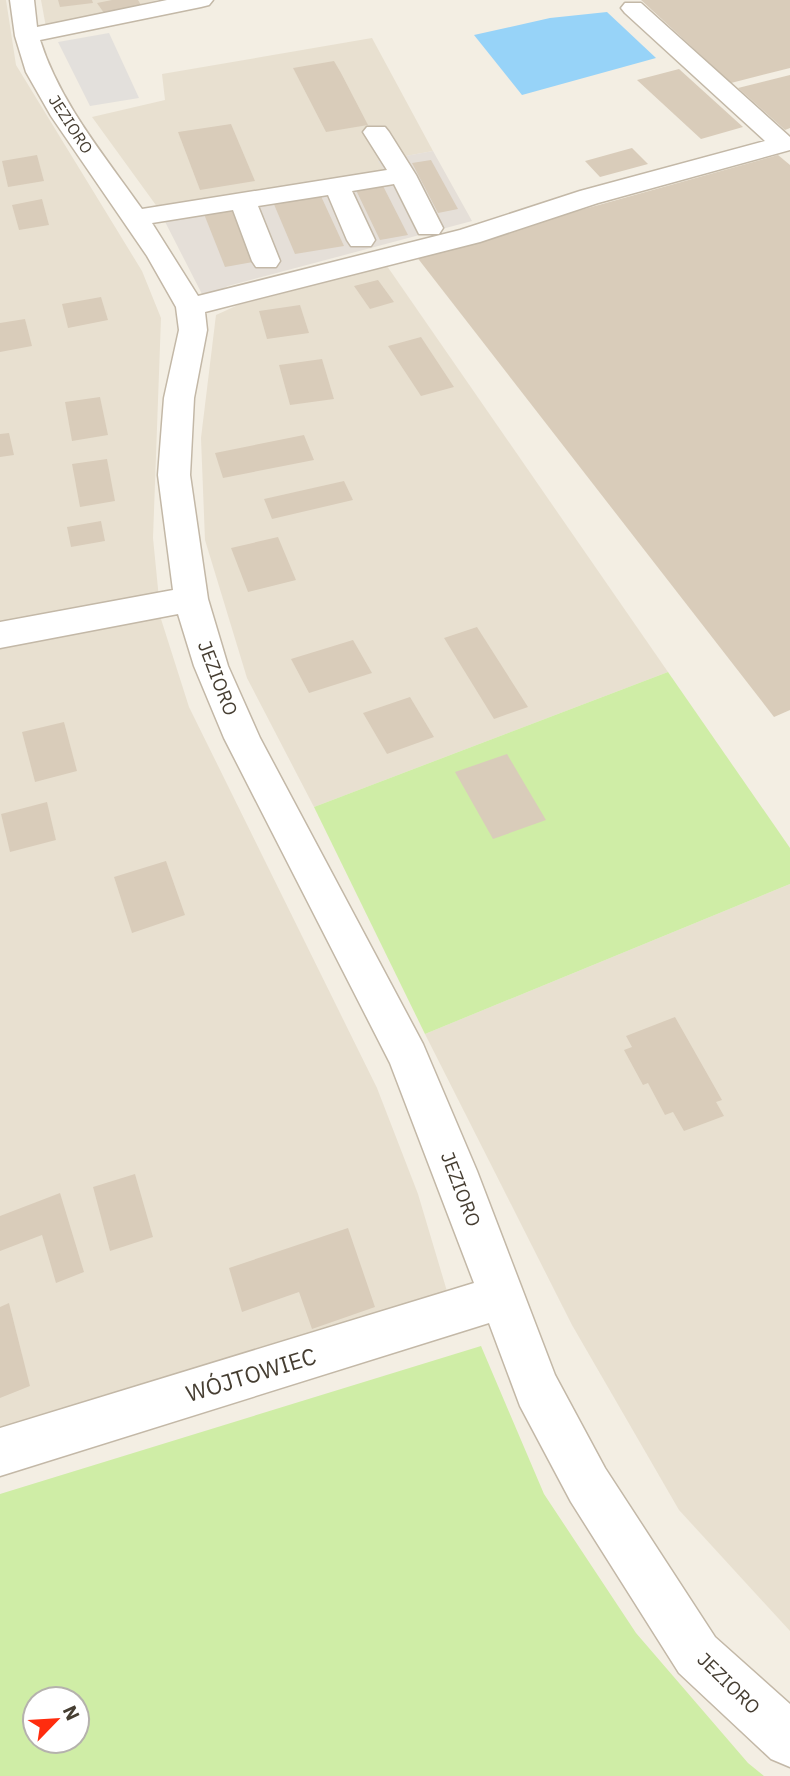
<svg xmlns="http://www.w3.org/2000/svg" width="790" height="1776" font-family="'IBM Plex Sans',sans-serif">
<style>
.residential{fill:#e8e0d0}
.industrial{fill:#e5dfd8}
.green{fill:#cfeda6;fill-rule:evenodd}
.parking{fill:#e3e0dc}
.water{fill:#97d3f8}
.building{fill:#d9ccba}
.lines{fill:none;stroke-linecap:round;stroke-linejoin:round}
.minor-casing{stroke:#c3b8a7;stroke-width:3}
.minor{fill:#fff;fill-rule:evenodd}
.labels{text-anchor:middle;stroke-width:7;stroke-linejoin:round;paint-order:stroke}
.far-street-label{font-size:16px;fill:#463e32;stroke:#fff}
.street-label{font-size:19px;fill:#463e32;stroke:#fff}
.near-street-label{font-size:23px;fill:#463e32;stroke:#fff}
</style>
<rect width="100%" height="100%" fill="#f3eee3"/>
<g class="residential">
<polygon points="0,0 6,0 16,65 142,271 161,318 153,538 161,619 189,707 377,1088 418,1194 449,1298 0,1432"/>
<polygon points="41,0 158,0 46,27"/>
<polygon points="372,38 433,151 379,161 385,170 158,208 92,117 165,100 162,74"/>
<polygon points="387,266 668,672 314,807 247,678 205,540 201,438 216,315 238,305"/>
<polygon points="790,884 790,1631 679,1510 572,1325 425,1034"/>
</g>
<polygon class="industrial" points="433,151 472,221 228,286 204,298 158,208 384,170 378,161"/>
<g class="green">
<polygon points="668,672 790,848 790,884 425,1034 314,807"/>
<path d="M481,1346L544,1494L636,1633L748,1763L764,1776H0V1494ZM77,1699V1741H35V1699Z"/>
</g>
<polygon class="parking" points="109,33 139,98 90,106 58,42"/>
<polygon class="water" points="607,12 656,58 522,95 474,35 550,18"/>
<g class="building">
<polygon points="58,0 92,0 93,3 60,7"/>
<polygon points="112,0 138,0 141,5 104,13 97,3"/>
<polygon points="641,0 790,0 790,68 731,83"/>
<polygon points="334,61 341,73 368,125 326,132 293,68"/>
<polygon points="679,69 743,127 701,139 637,80"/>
<polygon points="790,75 790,128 785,130 738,88"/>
<polygon points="231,124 255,181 200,190 178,132"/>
<polygon points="632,148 648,164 600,177 585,161"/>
<polygon points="37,155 44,181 8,187 2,161"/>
<polygon points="778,155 790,165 790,710 774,717 416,256"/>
<polygon points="431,160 458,209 438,213 412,163"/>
<polygon points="382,184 408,235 380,240 355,188"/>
<polygon points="320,194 344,246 295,254 273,202"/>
<polygon points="42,199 49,225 19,230 12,205"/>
<polygon points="232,209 253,262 225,267 204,214"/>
<polygon points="378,280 394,302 370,309 354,286"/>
<polygon points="101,297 108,320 68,328 62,304"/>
<polygon points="300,305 309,333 267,339 259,311"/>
<polygon points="25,319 32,346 0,352 0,323"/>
<polygon points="421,337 454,387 421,396 388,346"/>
<polygon points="322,359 334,399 290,405 279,365"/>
<polygon points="100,397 108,435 72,441 65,402"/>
<polygon points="9,433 14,455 0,457 0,434"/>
<polygon points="304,435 314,460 223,478 215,453"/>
<polygon points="107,459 115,501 80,507 72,464"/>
<polygon points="344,481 353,500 272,519 264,499"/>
<polygon points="101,521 105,541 71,547 67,527"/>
<polygon points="278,537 296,580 248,592 231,548"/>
<polygon points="477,627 528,707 494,719 444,638"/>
<polygon points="353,640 372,673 309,693 291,659"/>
<polygon points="410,697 434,737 387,754 363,713"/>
<polygon points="64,722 77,771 35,782 22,732"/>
<polygon points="507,754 546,820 493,839 455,772"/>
<polygon points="47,802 56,840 10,852 1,814"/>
<polygon points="166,861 185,915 132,933 114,877"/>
<polygon points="675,1017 722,1100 716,1102 724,1116 684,1131 673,1112 665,1115 648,1083 643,1085 624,1050 632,1047 626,1036"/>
<polygon points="135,1174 153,1237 110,1251 93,1187"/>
<polygon points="60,1193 84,1272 56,1283 42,1235 0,1251 0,1216"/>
<polygon points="348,1228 375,1307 312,1329 299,1292 242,1312 229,1268"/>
<polygon points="9,1303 30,1386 0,1398 0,1307"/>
</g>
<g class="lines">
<g class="minor-casing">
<path id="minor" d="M10,0H34L37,27L167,0H213L209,5L201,7L40,40C60,103 104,155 142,209L387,170L363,132L367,127H385L389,132L416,175L443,228L439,234H419L394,184L352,191L375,240L371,246H351L347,240L328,195L258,206L280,261L276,267H256L252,261L233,210L152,223L198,296L460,230L580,191L765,141L625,13L621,8L625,3H641L790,137V150L598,203L480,242L205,312L207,330L194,398L190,475L208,599L228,666L260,738L423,1044L477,1171L555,1375L605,1468L715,1637L790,1704V1767L771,1759L679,1673L571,1502L520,1406L489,1323L0,1476V1428L474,1283L390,1063L224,738L194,666L178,614L0,648V622L173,590L158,475L164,398L179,330L176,307L147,256L51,116L26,72L15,36Z"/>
</g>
<use href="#minor" class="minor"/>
</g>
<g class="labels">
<g class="far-street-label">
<text transform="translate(71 124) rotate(57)" y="6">JEZIORO</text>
</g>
<g class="street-label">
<text transform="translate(218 678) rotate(69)" y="7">JEZIORO</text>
<text transform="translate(461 1189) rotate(69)" y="7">JEZIORO</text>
<text transform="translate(729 1683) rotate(44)" y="7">JEZIORO</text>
</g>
<g class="near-street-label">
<text transform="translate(251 1375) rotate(-17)" y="8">WÓJTOWIEC</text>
</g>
</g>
<g transform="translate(56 1720) rotate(65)"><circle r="33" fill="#ffffff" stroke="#b5b2ad" stroke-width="2"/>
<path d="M0-5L12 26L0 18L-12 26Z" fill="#ff2c0e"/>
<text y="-10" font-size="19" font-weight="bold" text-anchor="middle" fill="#463e32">N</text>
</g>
</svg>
